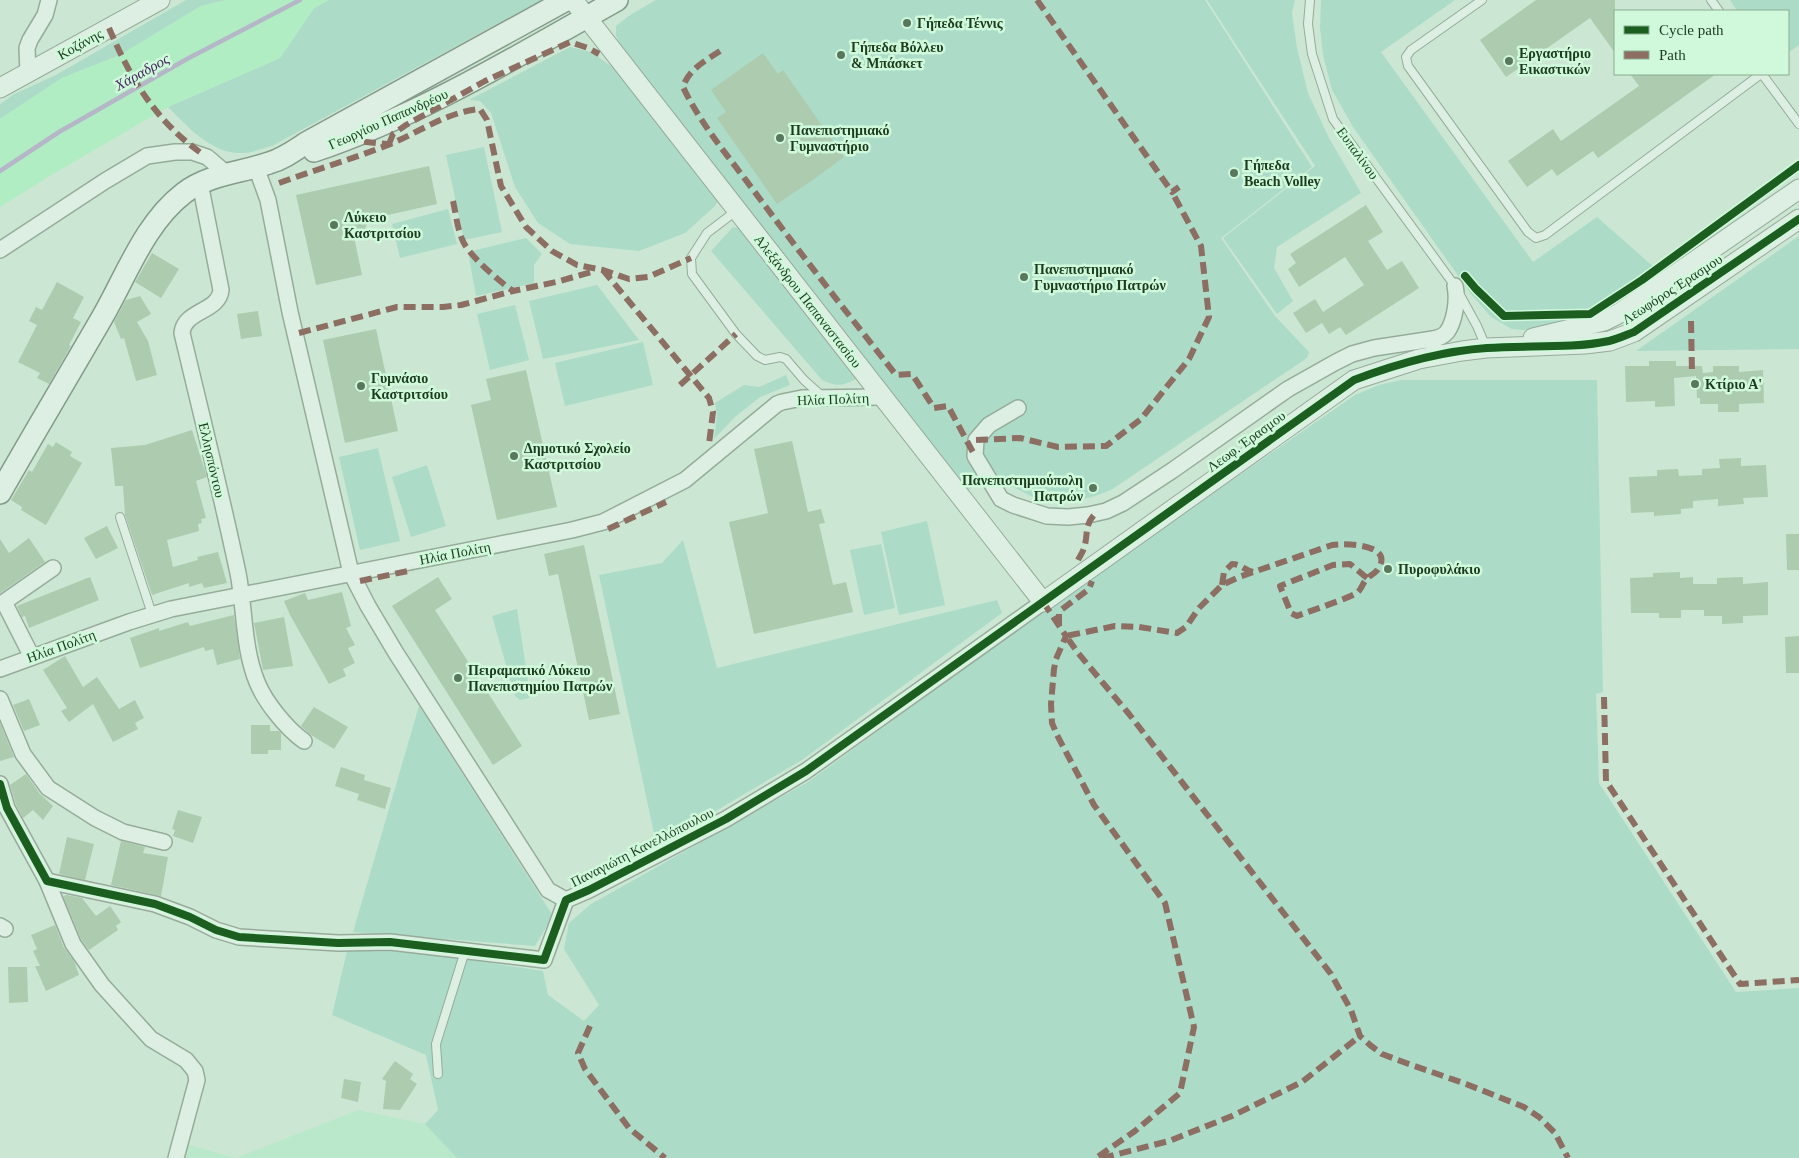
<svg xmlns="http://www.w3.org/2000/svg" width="1799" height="1158" font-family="Georgia,serif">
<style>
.farmland{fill:#b9e8cb}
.green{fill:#acdbc8}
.sand{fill:#b0edc2}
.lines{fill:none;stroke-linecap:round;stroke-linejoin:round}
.stream{stroke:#b5b7c8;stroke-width:4.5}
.building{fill:#accbaf}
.service-casing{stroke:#95ac99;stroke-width:10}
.minor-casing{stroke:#95ac99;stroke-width:18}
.tertiary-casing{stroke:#95ac99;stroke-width:21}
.secondary-casing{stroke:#849b89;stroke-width:24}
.service{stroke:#ddeee2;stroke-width:8}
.minor{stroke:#ddeee2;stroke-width:15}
.tertiary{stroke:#ddeee2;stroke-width:19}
.secondary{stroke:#ddeee2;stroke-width:21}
.quiet{stroke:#8d6e63;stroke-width:6;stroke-dasharray:12 6;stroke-linecap:butt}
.cycleway-casing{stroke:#d0f9dc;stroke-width:11}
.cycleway{stroke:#1b5e20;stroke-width:8}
.poi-dot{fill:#59775d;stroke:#d0f9dc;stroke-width:2}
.labels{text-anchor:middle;stroke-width:5;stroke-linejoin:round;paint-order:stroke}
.poi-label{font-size:14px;font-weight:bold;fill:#1b3b1d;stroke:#d0f9dc;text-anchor:start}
.street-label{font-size:14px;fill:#1b3b1d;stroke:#d0f9dc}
.water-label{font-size:15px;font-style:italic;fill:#44295d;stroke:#d0f9dc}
</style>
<rect width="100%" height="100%" fill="#cbe7d3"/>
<polygon class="farmland" points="358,1110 425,1124 457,1158 168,1158 172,1140 236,1158"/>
<g class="green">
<polygon points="186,0 226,0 201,6 120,55 62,78 0,119 0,104 14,94 56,75"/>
<path d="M329,0H541L272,146C263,148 252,153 242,153C213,155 187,126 168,107L280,58L314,8Z"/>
<polygon points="656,0 1205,0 1312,167 1221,238 1275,316 1309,352 1307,358 1111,490 1092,497 1067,502 1035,498 989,475 967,491 624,51 616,36 616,26 630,15"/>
<polygon points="1207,0 1295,0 1292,13 1297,48 1308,93 1329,138 1361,193 1277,247 1274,268 1293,301 1277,314 1223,238 1315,166"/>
<polygon points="1321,0 1455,0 1381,52 1533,262 1597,217 1655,268 1585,314 1566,324 1524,330 1512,329 1491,317 1471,294 1353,127 1332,90 1323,55 1320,28"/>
<polygon points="1730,0 1799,0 1799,45 1788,53 1788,11 1737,11"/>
<polygon points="570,47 591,52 617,70 719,200 714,207 685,233 639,251 570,244 538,223 515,187 491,113 480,101 469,100"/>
<polygon points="484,147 502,232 464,240 446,155"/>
<polygon points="448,209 457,244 400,258 392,224"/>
<path d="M733,227L743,229L855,371L856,379C843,386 835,387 822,380L711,251Z"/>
<polygon points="1799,236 1799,349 1636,351"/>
<polygon points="526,238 542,254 534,265 534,283 476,296 468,252"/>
<polygon points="597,285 639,340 543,359 529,301"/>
<polygon points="515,305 529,360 490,370 477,314"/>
<polygon points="643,342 653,385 565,406 555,363"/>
<polygon points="786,375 790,385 760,397 735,417 714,439 717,415 715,403 744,385 759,387"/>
<polygon points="1401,380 1597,380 1603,692 1596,694 1599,783 1736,992 1799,988 1799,1158 457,1158 425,1124 438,1110 426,1055 332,1015 348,947 445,956 543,971 548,995 584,1021 599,1005 564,949 569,923 591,904 808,782 1056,602 1355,395 1379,385"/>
<polygon points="378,448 400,541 360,550 339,457"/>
<polygon points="427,465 446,526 411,537 392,477"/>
<polygon points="927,521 945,605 899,615 881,532"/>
<polygon points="683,540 717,668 997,600 1002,613 802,760 707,816 656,843 599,575 662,563"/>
<polygon points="881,544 895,608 864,615 850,550"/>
<polygon points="517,609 530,694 529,698 520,700 515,696 492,616"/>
<polygon points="419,706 553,916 535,946 353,932"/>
</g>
<polygon class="sand" points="227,0 329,0 314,8 280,58 168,107 48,177 0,207 0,119 62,78 120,55 201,6"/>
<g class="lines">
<polyline class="stream" points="0,171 59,132 187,59 300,0"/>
</g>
<g class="building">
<polygon points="1536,0 1615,0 1615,53 1590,18 1506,77 1480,40"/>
<polygon points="763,53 778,74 783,70 844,157 814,179 777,204 717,118 726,112 711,90"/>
<polygon points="1630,74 1716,74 1598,158 1593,151 1557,176 1552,169 1527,187 1508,161 1553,129 1561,141 1639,86"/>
<polygon points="429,166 437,204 370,219 364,230 353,232 362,275 316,285 296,195"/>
<polygon points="1366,205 1383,232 1368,241 1387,270 1402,261 1419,288 1346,335 1340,327 1329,334 1322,323 1306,333 1293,313 1315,299 1323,312 1364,285 1345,257 1299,287 1288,269 1296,263 1290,254"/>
<polygon points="152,253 179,269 161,298 135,282"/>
<polygon points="57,282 84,297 73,318 81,322 69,345 71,346 49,384 37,378 40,373 18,362 37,325 29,321 36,307 42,310"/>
<polygon points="140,296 151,314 137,322 148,341 157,375 136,381 124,338 121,339 114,322 126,300"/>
<polygon points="258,311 262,336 241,339 237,314"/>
<polygon points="376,329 398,431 345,443 323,340"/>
<polygon points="1649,361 1676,361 1676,366 1702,366 1703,373 1713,372 1713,366 1739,366 1739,372 1763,370 1764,403 1739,404 1739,412 1718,412 1718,404 1700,404 1700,398 1697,398 1696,376 1674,378 1675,406 1655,407 1655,401 1626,402 1625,366 1649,366"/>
<polygon points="526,370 557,507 497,520 471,405 491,400 486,379"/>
<polygon points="192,430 207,477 196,481 206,518 201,519 202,523 198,524 199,531 167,540 173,567 198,560 197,557 218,552 227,583 204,588 202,583 189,587 189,583 152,595 125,515 123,486 115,486 111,448 145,445"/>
<polygon points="792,441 808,512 821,509 825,523 819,524 833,585 846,582 853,612 754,634 729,522 768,513 754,449"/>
<polygon points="56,442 72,452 70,456 82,463 46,525 21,510 22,507 11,500 29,470 32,472 48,444 53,447"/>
<polygon points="1741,458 1741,466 1766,465 1768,497 1743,498 1744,504 1718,506 1718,499 1693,501 1693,508 1681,509 1681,514 1654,516 1654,512 1631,513 1629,477 1657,476 1657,470 1678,469 1679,476 1702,475 1702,469 1720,468 1719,459"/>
<polygon points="107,526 118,548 96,559 84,538"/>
<polygon points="1786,534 1799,534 1799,570 1787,570"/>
<polygon points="29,538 45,562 0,593 0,539 9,553"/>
<polygon points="584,545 620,714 589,720 558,574 549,576 544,554"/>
<polygon points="1680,572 1680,578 1693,577 1693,584 1717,584 1717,578 1743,577 1743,584 1768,582 1768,615 1743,616 1743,623 1722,624 1722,616 1704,616 1704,610 1681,610 1681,618 1659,618 1659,613 1631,613 1630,578 1653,577 1653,573"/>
<polygon points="90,577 99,600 29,628 25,616 22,617 17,606"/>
<polygon points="438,577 452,599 435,610 522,746 493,765 392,606"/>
<polygon points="342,592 351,626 346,628 355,645 348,648 355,663 343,669 346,676 329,684 290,615 284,601 305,593 308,600"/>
<polygon points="234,615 240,659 217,665 213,649 205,651 204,647 140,668 130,638 159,628 159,631 188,622 190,626"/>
<polygon points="284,617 293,666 263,670 254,623"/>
<polygon points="1799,636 1799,673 1786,673 1785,637"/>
<polygon points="65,656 83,687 97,677 119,709 135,700 144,718 135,723 138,729 113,742 93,704 69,722 61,711 67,708 43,670"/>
<polygon points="29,699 40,725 24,731 13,705"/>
<polygon points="314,707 348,727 334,749 311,735 301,726"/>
<polygon points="0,723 14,757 0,761"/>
<polygon points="251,725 270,725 270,731 279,731 281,733 281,750 268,750 268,754 251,754"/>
<polygon points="341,767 365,775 364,780 391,788 385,809 357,800 359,794 335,786"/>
<polygon points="26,774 40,794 53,806 43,820 33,810 23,818 16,805 10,785"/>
<polygon points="178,810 202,817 193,843 173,836 175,830 172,829"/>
<polygon points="67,837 94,844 85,880 59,874"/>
<polygon points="121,841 145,847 143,853 168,857 161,896 111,885"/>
<polygon points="67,895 82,898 96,916 110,906 121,922 116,926 118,930 89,950 81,939 63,896"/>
<polygon points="55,925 64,948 74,961 79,975 46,991 35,966 40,966 33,951 37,949 31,935"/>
<polygon points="8,967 27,967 28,1002 9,1003"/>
<polygon points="395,1061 413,1074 410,1079 417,1084 400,1110 383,1109 386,1081 382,1079"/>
<polygon points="344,1079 361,1082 358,1102 341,1098"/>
</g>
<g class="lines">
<g class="service-casing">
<g id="service">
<polyline points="1310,0 1308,24 1312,54 1333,119 1455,286 1477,326 1486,347"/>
<polyline points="1482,0 1411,50 1406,57 1408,66 1528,232 1536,238 1545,235 1761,74"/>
<polyline points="1711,0 1719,11"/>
<polyline points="1762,74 1799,124"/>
<polyline points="736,211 707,233 691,258 692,274 736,334 757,356 765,360 780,357 786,359 804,380 823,397"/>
<polyline points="120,517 152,614"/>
<polyline points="438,1074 436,1044 465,951"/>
</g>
</g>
<g class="minor-casing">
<g id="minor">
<polyline points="28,73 27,48 30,40 45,15 49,0"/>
<polyline points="256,167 268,200 290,312 351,573 368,606 396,653 548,890 566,900"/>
<path d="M200,183L221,290C219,312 184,310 182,333C201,413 221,493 238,573C245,609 243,648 257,682C265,702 286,728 304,741"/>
<polyline points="0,250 105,181 147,156 175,152 192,152 207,157 227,174"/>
<path d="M1433,339C1438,338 1443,337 1447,332C1455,321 1458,299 1455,286"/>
<polyline points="1018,408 989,425 976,440 975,456 1001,499 1013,505 1047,516 1068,517 1088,515 1106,511 1123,503 1173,470 1288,389 1336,362 1352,354 1374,348 1433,339 1435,356"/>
<polyline points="32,657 4,602 53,568"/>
<polyline points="0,669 129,622 171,609 572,530 603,522 685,480 777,404 782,402 802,398 884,397"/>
<polyline points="0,699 23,754 48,788 95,818 123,832 164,842"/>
<polyline points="0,784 7,808 47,881 155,904 190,917 216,930 239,937 338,943 390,942 544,960 566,900 589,890 726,819 806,771 1043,602"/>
<polyline points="47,881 73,944 102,985 151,1039 186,1060 195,1071 197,1080 176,1158"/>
<polyline points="0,926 5,929"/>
</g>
</g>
<g class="tertiary-casing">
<g id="tertiary">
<polyline points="573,0 1043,602 1354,380 1419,359 1462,351 1486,348 1585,344 1610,341 1634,332 1799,219"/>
<polyline points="0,88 160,0"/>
<polyline points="1533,338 1604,321 1618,314 1799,189"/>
</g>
</g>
<g class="secondary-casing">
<g id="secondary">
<path d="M314,151C421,115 519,55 617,0"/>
<path d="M0,493C34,433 69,375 103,316C127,274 145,223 184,193C209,174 240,173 269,163C283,159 294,151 306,143L566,0"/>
</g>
</g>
<use href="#service" class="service"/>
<use href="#minor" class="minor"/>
<use href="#tertiary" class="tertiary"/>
<use href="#secondary" class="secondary"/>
<g class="quiet">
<polyline points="1037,0 1172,192 1179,187"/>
<path d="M109,28C131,80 157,123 204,155"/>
<path d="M720,51C705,61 689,69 683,87C701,125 729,157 754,191C800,253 848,314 896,375L912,374L934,408L948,406L975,456"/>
<polyline points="346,140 387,144"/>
<polyline points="389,144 393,134 406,125 485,81 570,42 588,48 599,54"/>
<path d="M279,183C315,170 352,159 388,145C418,133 446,112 480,109L487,120L501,186L526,227L552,251L577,265L603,270L629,279L648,277L691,258"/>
<path d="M453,201C456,214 457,227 462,239C467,254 500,282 513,291L556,282L595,271"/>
<polyline points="603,270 709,398 713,412 709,444"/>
<polyline points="1691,321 1692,373"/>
<polyline points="299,333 397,307 443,307 461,305 513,291"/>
<polyline points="680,385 736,334"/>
<polyline points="976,440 1020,438 1058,447 1106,446 1141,419 1189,359 1209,317 1201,246 1172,192"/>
<polyline points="608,529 666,502"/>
<path d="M1078,560C1080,556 1083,552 1084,548C1089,533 1083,526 1096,513"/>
<path d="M1367,578L1350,564L1333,565L1280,586L1291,613L1297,616C1307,612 1353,597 1358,592C1362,588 1363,582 1367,579C1370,575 1375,574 1378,569C1395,544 1345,543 1332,545L1239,577L1222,585L1199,608L1186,627L1177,633L1139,627L1115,626L1066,636L1078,653L1129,714L1331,974L1351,1010L1360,1036L1370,1045L1382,1054L1406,1063L1466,1084L1524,1107L1539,1117L1555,1133L1568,1158"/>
<polyline points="360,581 413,570"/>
<path d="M1222,585L1224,572L1232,564C1241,564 1244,570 1253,572"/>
<polyline points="1043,602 1066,636 1056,659 1054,669 1051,704 1052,723 1057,735 1094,805 1165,903 1194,1027 1180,1093 1135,1131 1096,1158"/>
<polyline points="1059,626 1059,614 1061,610 1089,589 1092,581"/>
<polyline points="1604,697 1606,781 1740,984 1799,980"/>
<polyline points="590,1026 578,1053 585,1069 629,1128 665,1158"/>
<polyline points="1102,1158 1169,1141 1232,1116 1302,1082 1360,1036"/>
</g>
<g class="cycleway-casing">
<g id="cycleway">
<polyline points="1465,276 1476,289 1504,316 1590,314 1642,280 1799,165"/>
<path d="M0,784L7,808L47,881L155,904L190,917L216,930L239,937L338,943L390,942L544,960L566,900L589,890L726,819L806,771L1354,380C1396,364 1442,351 1487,348C1526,345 1571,349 1609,341C1618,339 1626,335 1634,332L1799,219"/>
</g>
</g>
<use href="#cycleway" class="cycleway"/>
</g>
<g class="poi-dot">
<circle cx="907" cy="23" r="5"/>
<circle cx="841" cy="55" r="5"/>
<circle cx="1509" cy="61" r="5"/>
<circle cx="780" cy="138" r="5"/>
<circle cx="1234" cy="173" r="5"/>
<circle cx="334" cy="225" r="5"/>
<circle cx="1024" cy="277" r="5"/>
<circle cx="1695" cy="384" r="5"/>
<circle cx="361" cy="386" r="5"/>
<circle cx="514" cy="456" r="5"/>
<circle cx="1093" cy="488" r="5"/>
<circle cx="1388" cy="569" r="5"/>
<circle cx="458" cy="678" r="5"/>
</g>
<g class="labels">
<g class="poi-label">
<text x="917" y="28">Γήπεδα Τέννις</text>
<text x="851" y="52">Γήπεδα Βόλλευ<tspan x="851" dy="16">&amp; Μπάσκετ</tspan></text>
<text x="1519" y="58">Εργαστήριο<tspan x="1519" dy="16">Εικαστικών</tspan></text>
<text x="790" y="135">Πανεπιστημιακό<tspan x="790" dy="16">Γυμναστήριο</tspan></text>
<text x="1244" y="170">Γήπεδα<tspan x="1244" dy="16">Beach Volley</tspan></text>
<text x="344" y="222">Λύκειο<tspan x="344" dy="16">Καστριτσίου</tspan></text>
<text x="1034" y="274">Πανεπιστημιακό<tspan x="1034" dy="16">Γυμναστήριο Πατρών</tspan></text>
<text x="371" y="383">Γυμνάσιο<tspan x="371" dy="16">Καστριτσίου</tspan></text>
<text x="1705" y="389">Κτίριο Α'</text>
<text x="524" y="453">Δημοτικό Σχολείο<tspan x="524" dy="16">Καστριτσίου</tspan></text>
<text x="1083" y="485" text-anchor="end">Πανεπιστημιούπολη<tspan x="1083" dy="16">Πατρών</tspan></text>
<text x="1398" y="574">Πυροφυλάκιο</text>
<text x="468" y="675">Πειραματικό Λύκειο<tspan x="468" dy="16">Πανεπιστημίου Πατρών</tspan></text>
</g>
<g class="street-label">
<text transform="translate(80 44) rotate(-29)" y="5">Κοζάνης</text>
<text transform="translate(388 119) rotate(-24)" y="5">Γεωργίου Παπανδρέου</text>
<text transform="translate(1358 153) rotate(54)" y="5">Ευπαλίνου</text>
<text transform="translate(1672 289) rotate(-33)" y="5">Λεωφόρος Έρασμου</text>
<text transform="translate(808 301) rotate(52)" y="5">Αλεξάνδρου Παπαναστασίου</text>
<text transform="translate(833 399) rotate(-2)" y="5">Ηλία Πολίτη</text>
<text transform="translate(1246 441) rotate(-36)" y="5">Λεωφ. Έρασμου</text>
<text transform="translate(212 460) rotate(77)" y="5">Ελλησπόντου</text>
<text transform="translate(455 553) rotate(-11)" y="5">Ηλία Πολίτη</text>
<text transform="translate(61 646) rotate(-20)" y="5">Ηλία Πολίτη</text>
<text transform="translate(642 847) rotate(-27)" y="5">Παναγιώτη Κανελλόπουλου</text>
</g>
<g class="water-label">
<text transform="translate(142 72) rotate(-29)" y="5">Χάραδρος</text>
</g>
</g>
<rect x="1614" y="10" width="175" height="65" fill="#d0f9dc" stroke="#88ad90"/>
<rect x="1624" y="26" width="25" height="8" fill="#1b5e20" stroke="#88ad90"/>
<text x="1659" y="35" font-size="15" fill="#1b3b1d">Cycle path</text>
<rect x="1624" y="51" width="25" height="8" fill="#8d6e63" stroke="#88ad90"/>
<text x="1659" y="60" font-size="15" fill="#1b3b1d">Path</text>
</svg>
